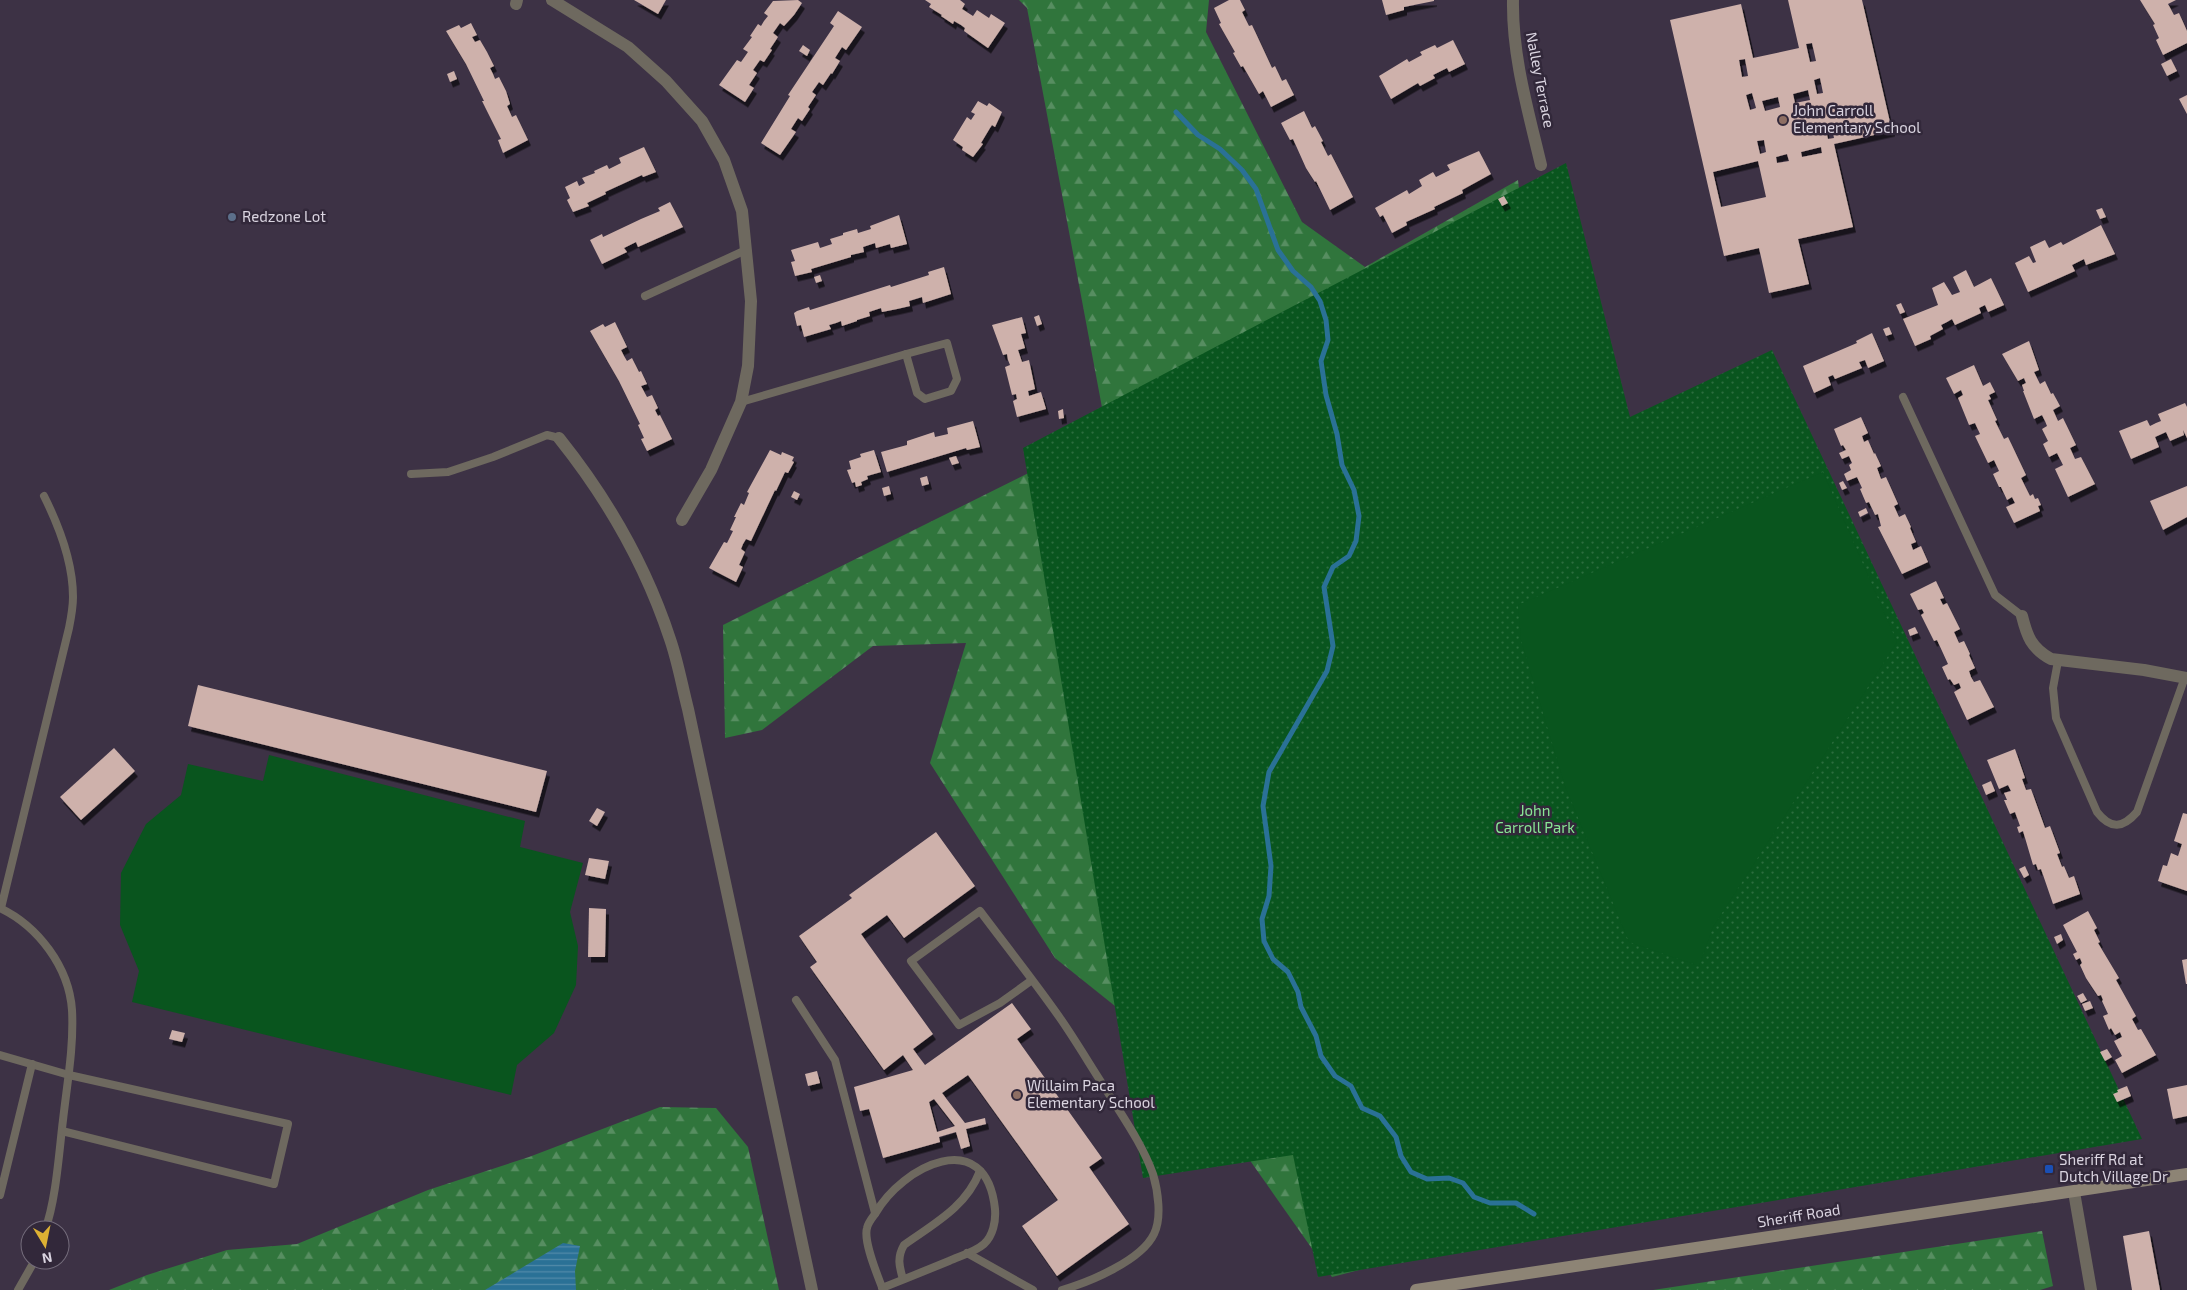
<svg xmlns="http://www.w3.org/2000/svg" width="2187" height="1290" font-family="'Exo 2',sans-serif">
<style>
.forest{fill:url(#forest-firs)}
.park{fill:url(#park-dots)}
.garden{fill:#09551e}
.water{fill:url(#water-rules)}
.lines{fill:none;stroke-linecap:round;stroke-linejoin:round}
.stream{stroke:#2a7196;stroke-width:5}
.building{fill:#ceb1ab;fill-rule:evenodd;filter:url(#shadow)}
.lane{stroke:#6e695f;stroke-width:8}
.street{stroke:#6e695f;stroke-width:12}
.secondary{stroke:#8d8475;stroke-width:12}
.education-dot{fill:#8d6e63;stroke:#32283a;stroke-width:2}
.service-dot{fill:#5c6f8a;stroke:#32283a;stroke-width:2}
.transit-dot{fill:#1a4fb4;stroke:#32283a;stroke-width:2}
.labels{text-anchor:middle;stroke-width:5;stroke-linejoin:round;paint-order:stroke}
.street-label{font-size:15px;fill:#dad4e0;stroke:#32283a}
.poi-label{font-size:15px;fill:#dad4e0;stroke:#32283a;text-anchor:start}
.park-label{font-size:15px;fill:#89e695;stroke:#32283a}
</style>
<defs>
<pattern id="forest-firs" width="22" height="20" patternUnits="userSpaceOnUse" patternTransform="scale(1.25)"><rect width="22" height="20" fill="#30753c"/><path d="M5 1l3.5 6h-7zM16 11l3.5 6h-7z" fill="#578e61"/></pattern>
<pattern id="park-dots" width="8" height="8" patternUnits="userSpaceOnUse" patternTransform="scale(1.25)"><rect width="8" height="8" fill="#09551e"/><path d="M2 2h.1M6 6h.1" fill="none" stroke="#2c6d3e" stroke-width="1.8" stroke-linecap="round"/></pattern>
<pattern id="water-rules" width="6" height="5" patternUnits="userSpaceOnUse" patternTransform="scale(1.25)"><rect width="6" height="5" fill="#2a7196"/><path d="M0 2.5h6" fill="none" stroke="#528ba9"/></pattern>
<filter id="shadow"><feDropShadow dx="3" dy="5.5" stdDeviation="0" flood-color="#0009"/></filter>
</defs>
<rect width="100%" height="100%" fill="#3d3245"/>
<g class="forest">
<polygon points="1019,0 1209,0 1206,32 1302,222 1365,267 1518,180 1538,359 1494,1235 1332,1277 1175,1054 1055,958 930,763 966,643 873,646 762,730 725,738 723,625 1107,434 1027,8"/>
<polygon points="660,1107 716,1108 748,1147 779,1290 109,1290 147,1275 227,1250 297,1244 428,1190 529,1157"/>
<polygon points="2042,1231 2053,1286 2040,1290 1653,1290"/>
</g>
<polygon class="park" points="1566,163 1630,417 1772,350 2142,1139 1318,1277 1293,1155 1143,1178 1023,448"/>
<g class="garden">
<polygon points="1823,472 1897,642 1713,927 1699,966 1629,942 1565,786 1521,640 1518,605"/>
<polygon points="269,755 525,821 520,847 583,863 570,912 578,946 576,985 554,1033 517,1065 511,1095 132,1002 139,971 120,925 121,873 146,824 181,795 188,764 263,781"/>
</g>
<polygon class="water" points="563,1243 580,1246 575,1271 576,1290 485,1290"/>
<g class="lines">
<polyline class="stream" points="1176,112 1198,135 1220,149 1242,170 1256,189 1278,250 1293,271 1311,287 1320,301 1326,320 1328,340 1321,361 1326,395 1337,434 1342,465 1354,490 1359,516 1356,541 1349,556 1333,567 1324,587 1333,646 1327,671 1269,772 1263,806 1271,866 1269,896 1262,919 1264,941 1273,959 1288,972 1298,992 1301,1007 1316,1036 1321,1056 1335,1076 1351,1086 1362,1108 1380,1116 1396,1137 1401,1156 1411,1172 1427,1179 1449,1178 1463,1183 1474,1197 1490,1203 1516,1203 1534,1214"/>
</g>
<g class="building">
<polygon points="634,0 666,0 658,14"/>
<polygon points="798,0 802,3 794,15 784,26 780,23 773,33 778,37 770,49 772,50 764,62 760,60 753,70 757,73 749,85 754,88 745,102 719,85 737,60 741,62 748,52 743,49 752,37 750,36 758,24 761,26 764,21 768,16 764,13 773,1"/>
<polygon points="925,0 960,0 965,4 962,9 973,16 977,10 989,18 991,14 1005,23 988,48 964,31 965,28 961,25 954,21 953,24 941,16 942,15 929,7 931,4"/>
<polygon points="1229,0 1240,0 1245,10 1242,12 1249,26 1252,25 1272,68 1275,66 1282,81 1286,79 1294,95 1271,107 1263,91 1259,94 1243,66 1241,67 1233,53 1235,52 1219,24 1221,23 1214,8"/>
<polygon points="1382,0 1434,0 1434,1 1404,7 1404,10 1386,15"/>
<path d="M1788,0H1862L1892,131L1834,144L1853,227L1798,239L1809,284L1769,293L1759,248L1724,256L1670,20L1741,4L1753,58L1799,48ZM1812,43L1816,61L1810,62L1806,44ZM1745,59L1748,76L1742,77L1739,60ZM1820,78L1823,93L1817,94L1814,80ZM1808,90L1810,100L1795,103L1793,94ZM1752,93L1756,108L1750,110L1746,95ZM1778,97L1780,107L1765,111L1762,101ZM1831,124L1834,138L1828,139L1825,126ZM1764,140L1766,152L1760,154L1757,141ZM1821,147L1822,153L1802,157L1801,152ZM1787,154L1789,161L1777,163L1776,157ZM1758,161L1766,197L1721,207L1713,172Z"/>
<polygon points="2140,0 2176,0 2168,4 2174,15 2179,13 2187,31 2187,43 2163,55 2156,40 2159,38 2153,25 2155,24"/>
<polygon points="838,11 862,27 846,50 842,47 835,58 840,61 832,74 831,73 823,85 819,82 812,92 816,95 808,107 810,109 802,121 798,118 791,129 796,132 780,155 761,143 790,96 788,95 834,26 830,23"/>
<polygon points="471,23 477,35 472,37 475,42 480,40 487,52 494,66 490,68 493,74 495,79 499,77 506,91 510,104 507,106 512,117 516,115 528,140 503,153 498,140 501,139 482,101 484,101 466,64 446,31 459,25 461,28"/>
<polygon points="1453,40 1465,64 1449,72 1447,68 1433,75 1435,78 1420,86 1418,83 1391,99 1379,76 1407,59 1409,62 1422,55 1420,52 1435,45 1437,48"/>
<polygon points="803,45 810,50 807,56 799,51"/>
<polygon points="2171,59 2177,71 2167,76 2161,64"/>
<polygon points="454,71 457,79 450,82 447,74"/>
<polygon points="2187,95 2187,114 2179,99"/>
<polygon points="978,101 987,106 989,103 1002,112 995,127 992,125 990,128 981,143 983,144 973,157 962,150 963,147 953,140 967,117 971,120 975,114 971,112"/>
<polygon points="1304,111 1312,128 1315,126 1323,141 1321,142 1328,156 1331,154 1353,197 1330,210 1316,181 1315,182 1306,168 1293,139 1290,140 1281,123"/>
<polygon points="644,147 656,172 643,177 642,175 605,192 606,194 587,203 589,206 573,212 567,200 570,198 565,187 577,181 579,186 585,183 582,178 595,173 594,171 607,165 609,169 621,163 619,158"/>
<polygon points="1479,151 1491,174 1462,190 1463,193 1434,207 1435,209 1406,222 1407,225 1392,233 1383,215 1380,217 1375,208 1407,190 1409,194 1422,186 1419,180 1433,172 1436,177 1450,170 1447,165"/>
<polygon points="1504,196 1508,203 1502,206 1498,199"/>
<polygon points="670,202 683,227 638,247 636,242 624,248 627,252 602,264 590,240 602,234 603,237 641,219 660,211 658,208"/>
<polygon points="2102,208 2106,217 2100,219 2096,210"/>
<polygon points="899,215 907,244 891,248 890,244 876,248 875,243 863,247 864,252 851,255 851,257 811,269 812,272 795,276 791,262 795,261 791,250 818,242 820,248 832,244 830,239 843,235 843,233 857,229 858,233 871,229 870,226"/>
<polygon points="2101,225 2115,254 2086,265 2084,259 2072,265 2075,271 2028,292 2015,263 2029,256 2033,263 2036,262 2030,247 2045,240 2049,248 2061,242 2063,245"/>
<polygon points="944,267 951,294 923,303 922,297 909,301 910,306 897,309 882,312 881,308 869,312 870,316 857,320 857,321 842,326 841,321 836,323 829,325 831,329 804,337 801,325 797,326 794,313 797,311 809,307 810,310 890,285 891,287 929,275 928,272"/>
<polygon points="1966,270 1974,287 1991,278 2004,305 1988,312 1985,305 1979,308 1981,313 1955,325 1952,319 1947,322 1941,325 1943,329 1930,336 1931,339 1915,346 1903,319 1938,305 1932,288 1944,282 1952,295 1960,292 1953,277"/>
<polygon points="820,275 822,281 816,283 814,277"/>
<polygon points="1901,303 1905,312 1900,314 1896,305"/>
<polygon points="1039,315 1042,324 1037,326 1034,317"/>
<polygon points="1022,317 1026,333 1021,334 1025,348 1018,350 1022,362 1029,360 1035,389 1028,391 1029,396 1041,392 1046,409 1017,417 1013,401 1017,399 1016,394 1012,395 1005,367 1010,365 1008,360 1007,354 1003,355 992,325"/>
<polygon points="615,322 627,347 621,350 624,356 627,361 632,358 639,372 641,371 647,384 641,386 647,397 652,395 658,408 655,410 658,416 660,415 672,439 647,451 641,439 644,438 638,425 640,424 619,381 590,331 603,324 605,327"/>
<polygon points="1889,327 1892,334 1886,336 1883,329"/>
<polygon points="1872,333 1884,361 1868,368 1865,360 1859,362 1862,368 1835,379 1833,375 1828,377 1831,385 1814,393 1803,366 1857,343 1856,341"/>
<polygon points="2029,341 2039,370 2034,372 2040,384 2045,381 2051,394 2053,393 2060,406 2053,410 2058,421 2063,418 2076,445 2070,448 2075,459 2081,457 2095,484 2068,497 2055,469 2063,465 2057,453 2049,457 2043,444 2048,441 2042,429 2047,426 2045,421 2042,415 2034,419 2023,391 2024,391 2022,385 2026,383 2024,378 2018,381 2002,354"/>
<polygon points="1974,365 1983,386 1990,382 1995,392 1989,395 1991,399 1988,400 1997,420 1995,421 2004,439 2008,437 2026,475 2021,478 2030,496 2033,494 2035,499 2038,498 2041,505 2038,506 2040,511 2014,523 2006,507 2015,503 2012,497 2007,500 2001,487 1999,487 1993,474 1999,471 1994,460 1988,463 1975,436 1980,434 1975,423 1969,425 1958,398 1963,395 1961,390 1954,394 1946,378"/>
<polygon points="2185,403 2187,407 2187,438 2183,430 2184,435 2170,441 2166,432 2155,437 2159,447 2131,459 2119,431 2147,420 2150,426 2156,423 2161,421 2158,414"/>
<polygon points="1063,409 1064,418 1059,419 1058,411"/>
<polygon points="1861,417 1868,433 1862,436 1864,442 1868,440 1874,454 1875,453 1881,466 1877,468 1881,479 1886,477 1898,504 1894,506 1899,517 1905,514 1911,527 1910,528 1916,542 1911,544 1913,550 1921,546 1928,562 1902,574 1878,527 1881,526 1878,514 1875,515 1869,502 1866,503 1860,489 1862,488 1857,477 1847,481 1844,474 1851,470 1849,465 1852,463 1849,456 1842,459 1839,453 1846,450 1843,445 1841,446 1834,429"/>
<polygon points="973,421 980,447 967,450 966,448 887,472 881,452 907,445 907,441 934,432 935,437 948,434 947,428"/>
<polygon points="770,450 781,455 782,452 794,457 792,461 794,462 788,473 785,472 776,491 775,490 751,541 746,539 743,544 741,549 745,552 739,565 743,567 736,582 709,568 724,542 727,543 733,531 730,530 736,517 734,517 741,503 744,505 749,493 747,492"/>
<polygon points="874,450 881,472 867,476 868,479 861,482 862,485 856,487 855,482 852,483 847,470 851,469 849,461 861,457 860,454"/>
<polygon points="956,456 959,463 952,465 949,458"/>
<polygon points="927,476 929,484 922,486 920,478"/>
<polygon points="1843,481 1847,488 1842,490 1839,483"/>
<polygon points="889,486 891,494 884,496 882,488"/>
<polygon points="2187,486 2187,517 2163,530 2150,501"/>
<polygon points="794,491 800,494 797,500 791,497"/>
<polygon points="1866,508 1868,513 1860,517 1858,512"/>
<polygon points="1936,581 1944,598 1940,599 1943,605 1947,603 1960,629 1954,632 1959,643 1964,641 1970,654 1969,655 1975,668 1969,671 1971,677 1974,682 1980,680 1994,707 1967,720 1954,692 1961,688 1959,683 1954,685 1950,679 1948,680 1942,667 1948,664 1937,640 1934,641 1921,615 1924,613 1922,609 1918,610 1910,594"/>
<polygon points="1915,627 1918,633 1910,636 1908,630"/>
<polygon points="198,685 547,771 536,812 188,726"/>
<polygon points="114,748 135,771 81,820 60,797"/>
<polygon points="2015,749 2025,778 2022,779 2026,790 2031,789 2045,828 2050,826 2060,853 2057,854 2062,867 2064,866 2069,878 2074,876 2080,894 2053,904 2041,869 2038,870 2036,864 2033,865 2023,831 2019,833 2017,827 2020,826 2015,812 2010,814 2004,800 2007,800 2004,793 2011,791 2008,785 1999,789 1987,760"/>
<polygon points="1991,781 1995,791 1986,795 1982,785"/>
<polygon points="597,808 605,812 597,826 589,821"/>
<polygon points="2183,813 2187,814 2187,891 2158,881 2163,865 2167,866 2171,853 2178,856 2182,844 2174,841"/>
<path d="M936,832L975,886L904,938L887,915L861,934L933,1034L913,1049L925,1065L1012,1003L1031,1029L1017,1039L1102,1158L1089,1167L1129,1224L1057,1276L1022,1226L1058,1200L968,1075L942,1093L965,1123L985,1118L986,1124L966,1129L970,1146L961,1149L956,1132L939,1137L940,1142L883,1158L869,1109L860,1111L854,1087L913,1070L903,1055L884,1070L810,967L817,962L799,936L852,898L849,895ZM934,1099L955,1126L937,1132L929,1102Z"/>
<polygon points="589,858 609,861 605,879 585,875"/>
<polygon points="2025,866 2029,875 2024,878 2019,869"/>
<polygon points="589,908 606,909 605,957 588,957"/>
<polygon points="2088,911 2097,928 2094,930 2100,942 2098,943 2119,978 2116,980 2136,1016 2132,1019 2138,1030 2141,1029 2156,1055 2122,1073 2115,1060 2122,1056 2114,1041 2122,1037 2120,1032 2115,1035 2111,1028 2109,1030 2103,1016 2108,1014 2102,1001 2103,1000 2101,995 2098,996 2086,978 2080,965 2082,963 2080,958 2076,960 2073,954 2077,952 2063,925"/>
<polygon points="2061,934 2063,940 2057,944 2054,937"/>
<polygon points="2187,959 2187,984 2186,984 2182,960"/>
<polygon points="2083,993 2087,1000 2081,1003 2077,996"/>
<polygon points="2090,1001 2093,1008 2085,1011 2082,1004"/>
<polygon points="172,1030 185,1033 182,1042 169,1039"/>
<polygon points="2107,1049 2112,1057 2105,1061 2100,1052"/>
<polygon points="817,1071 820,1083 808,1086 805,1074"/>
<polygon points="2187,1085 2187,1116 2173,1119 2167,1089"/>
<polygon points="2127,1086 2131,1096 2117,1102 2113,1094 2118,1092 2117,1090"/>
<polygon points="2149,1231 2160,1290 2132,1290 2123,1236"/>
</g>
<g class="lines">
<g class="lane">
<polyline points="645,296 746,250"/>
<polygon points="947,343 957,379 951,391 925,399 917,393 906,354"/>
<polyline points="1903,397 1995,595 2022,616"/>
<polyline points="741,402 906,354"/>
<polyline points="411,474 448,472 493,457 547,435 559,438"/>
<path d="M2058,661L2053,688L2056,718L2097,812C2111,830 2123,828 2137,812L2185,677"/>
<path d="M0,908C38,926 69,967 72,1010C74,1047 67,1084 63,1120C59,1152 56,1201 45,1230"/>
<path d="M1,908L69,628C71,618 73,607 73,597C73,563 59,526 44,496"/>
<path d="M1032,980L1000,1003L959,1025L911,961L980,911C1007,947 1034,981 1060,1018C1076,1041 1090,1065 1105,1088C1122,1116 1142,1143 1153,1174C1158,1191 1162,1218 1154,1234C1141,1261 1089,1282 1062,1290"/>
<polyline points="796,1000 835,1060 875,1213"/>
<polyline points="0,1055 69,1075 288,1124 274,1184 62,1131"/>
<polyline points="0,1195 32,1064"/>
<polyline points="967,1253 1033,1290"/>
<path d="M903,1279C899,1266 897,1257 904,1245C935,1223 966,1207 980,1171"/>
<path d="M882,1288C905,1279 927,1270 949,1261C960,1256 975,1252 984,1244C993,1236 996,1221 995,1209C986,1124 902,1166 875,1214C872,1218 868,1223 867,1228C863,1242 878,1276 883,1290"/>
<polyline points="18,1290 35,1260"/>
</g>
<g class="street">
<polyline points="552,0 628,47 666,81 702,121 724,160 742,211 751,301 748,366 741,402 711,470 682,520"/>
<path d="M1513,0C1512,56 1528,110 1541,165"/>
<polyline points="516,4 517,0"/>
<path d="M559,438C607,498 646,566 670,639C678,662 682,686 688,709L812,1290"/>
<path d="M2022,616C2027,636 2031,648 2051,659L2144,670L2187,678"/>
<polyline points="2074,1192 2091,1290"/>
</g>
<polyline class="secondary" points="1416,1290 2187,1174"/>
</g>
<g class="education-dot">
<circle cx="1783" cy="120" r="5"/>
<circle cx="1017" cy="1095" r="5"/>
</g>
<circle class="service-dot" cx="232" cy="217" r="5"/>
<rect class="transit-dot" x="2044" y="1164" width="10" height="10" rx="2.5"/>
<g class="labels">
<g class="street-label">
<text transform="translate(1540 80) rotate(79)" y="5">Nalley Terrace</text>
<text transform="translate(1799 1216) rotate(-9)" y="5">Sheriff Road</text>
</g>
<g class="poi-label">
<text x="1793" y="116">John Carroll<tspan x="1793" dy="17">Elementary School</tspan></text>
<text x="242" y="222">Redzone Lot</text>
<text x="1027" y="1091">Willaim Paca<tspan x="1027" dy="17">Elementary School</tspan></text>
<text x="2059" y="1165">Sheriff Rd at<tspan x="2059" dy="17">Dutch Village Dr</tspan></text>
</g>
<g class="park-label">
<text x="1535" y="816">John<tspan x="1535" dy="17">Carroll Park</tspan></text>
</g>
</g>
<g transform="translate(45 1245) rotate(170)"><circle r="24" fill="#32283a" stroke="#756d7c"/>
<path d="M0-4L9 19L0 12L-9 19Z" fill="#ddb133"/>
<text y="-8" font-size="14" font-weight="bold" text-anchor="middle" fill="#dad4e0">N</text>
</g>
</svg>
